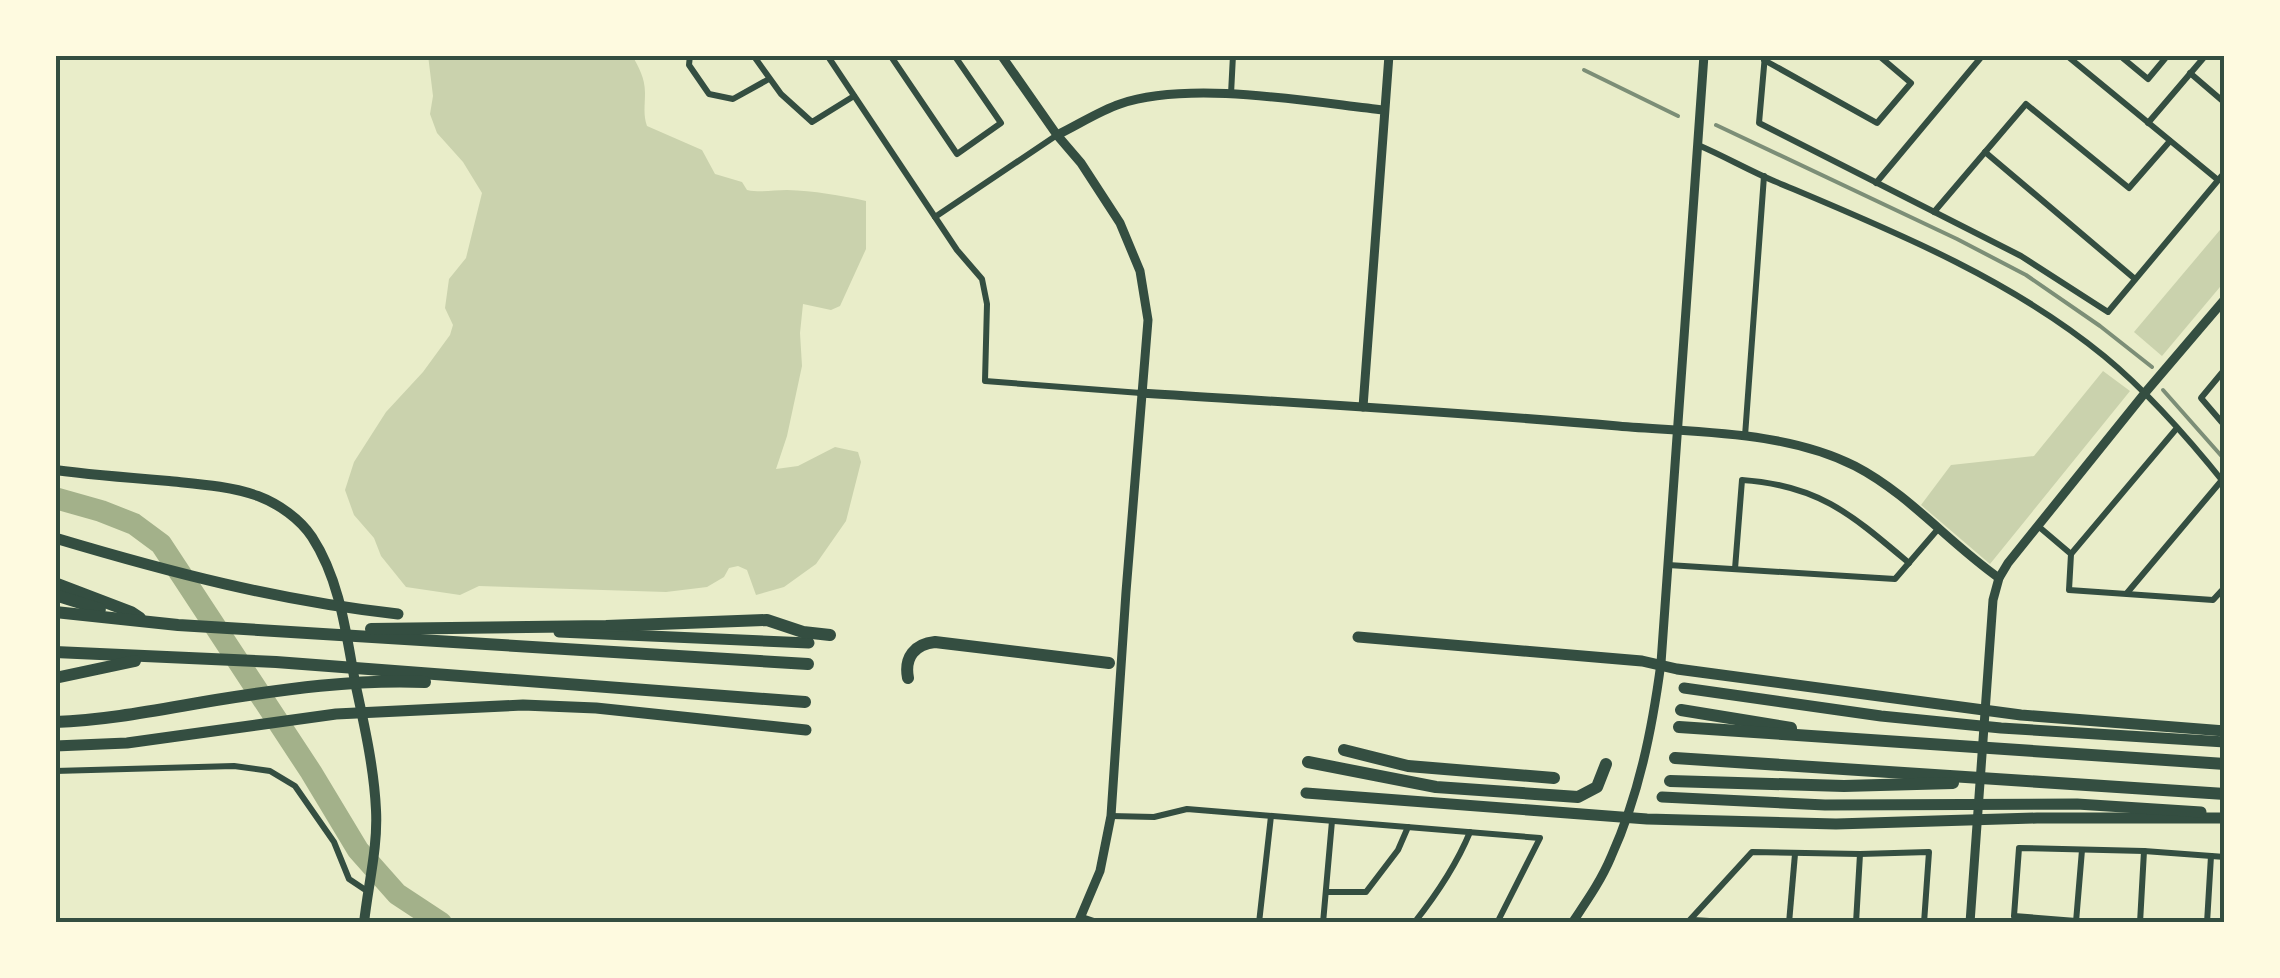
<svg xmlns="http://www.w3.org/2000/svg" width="2280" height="978" font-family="Helvetica,sans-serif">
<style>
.green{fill:#cad2ad}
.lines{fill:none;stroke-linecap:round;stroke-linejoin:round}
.river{stroke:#a3b18a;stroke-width:22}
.minor{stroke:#344e41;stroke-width:6}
.tertiary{stroke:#344e41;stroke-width:9}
.secondary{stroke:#344e41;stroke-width:10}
.trunk{stroke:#344e41;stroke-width:11}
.motorway{stroke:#344e41;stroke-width:12}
.rail{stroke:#7c8e77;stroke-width:4}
.neatline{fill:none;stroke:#344e41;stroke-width:4}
</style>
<rect width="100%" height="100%" fill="#e9edc9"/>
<g class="green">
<path d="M428,55H632C639,68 645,78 645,93C645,105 643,115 647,126L702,150L715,174L742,182L747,190C761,193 773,190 787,190C814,191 840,195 866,201V249L840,306L831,310L803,304L800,333L802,366L787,436L776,469L798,466L835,447L858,452L861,462L846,521L816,564L784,587L756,595L747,570L738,566L729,568L724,577L707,587L666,592L479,586L460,595L406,587L381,556L374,538L354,515L345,490L354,462L386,412L423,372L450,335L453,325L445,308L449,279L466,258L482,193L463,162L437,133L430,114L433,96Z"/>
<polygon points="2225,224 2225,281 2162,356 2134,332"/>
<polygon points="2103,371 2130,391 1990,564 1921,505 1951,465 2034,456"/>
</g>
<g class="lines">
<polyline class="river" points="55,498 101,511 134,524 161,544 311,772 358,850 397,894 441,923"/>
<g class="minor">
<polyline points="690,55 689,65 709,94 733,99 769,79"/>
<polyline points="753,55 781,94 812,122 854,96"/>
<polyline points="827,55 957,250 982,279 987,304 985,381 1141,393"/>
<polyline points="890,55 957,154 1001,123 954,55"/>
<polyline points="1051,55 1054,55"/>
<polyline points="1765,55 1759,123 2021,256 2108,312 2225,172"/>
<polyline points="2066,55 2218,180"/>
<polyline points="2119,55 2148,79 2168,55"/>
<polyline points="1764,60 1877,123 1911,83 1878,55"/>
<polyline points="2190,73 2225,103"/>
<polyline points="1231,94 1233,55"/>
<polyline points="2148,123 2206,55"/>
<path d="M1698,145C1724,156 1748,170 1774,181C1888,229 2008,277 2104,356C2149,393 2189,439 2225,484"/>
<polyline points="1985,152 2135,279"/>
<polyline points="1876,183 1983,55"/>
<polyline points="1934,212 2026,104 2129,188 2170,141"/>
<polyline points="935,217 1057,135"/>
<polyline points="2225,369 2201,398 2225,426"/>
<polyline points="1745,436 1764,176"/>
<polyline points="2038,526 2071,554 2069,590 2213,600 2225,587"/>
<polyline points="2071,554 2177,428"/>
<polyline points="1668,565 1895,579 1938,529"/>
<path d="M1735,569L1742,480C1819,485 1852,515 1909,563"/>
<polyline points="2127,593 2222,480"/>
<polyline points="55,771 234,766 270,771 295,786 334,842 349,879 367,891"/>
<polyline points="1111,816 1154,817 1187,809 1540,838 1497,923"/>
<polyline points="1326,892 1366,892 1398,850 1408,827"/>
<polyline points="1082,917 1100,923"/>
<polyline points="1693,920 1742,923"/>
<polyline points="2076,921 2014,916 2019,848 2144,851 2225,857"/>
<polyline points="2076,922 2082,850"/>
<polyline points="1259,923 1271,816"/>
<polyline points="1323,923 1332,821"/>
<path d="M1414,923C1437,894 1456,866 1470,832"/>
<polyline points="1687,923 1752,852 1860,854 1929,852 1924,923"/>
<polyline points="1789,923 1795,854"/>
<polyline points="1856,923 1860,854"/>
<polyline points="2140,923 2144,851"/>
<polyline points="2207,923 2211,856"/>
</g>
<g class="tertiary">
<polyline points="1001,55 1057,135 1081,163 1120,223 1140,271 1148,320 1126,592 1111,816 1100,871 1078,923"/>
<path d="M1057,135C1078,125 1099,111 1120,104C1190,80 1310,102 1384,110"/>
<path d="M1141,393C1300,403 1459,412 1618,426C1695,433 1784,430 1855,466C1909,494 1949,543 1999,578"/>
<polyline points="1363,407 1389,55"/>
<path d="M1572,923C1586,902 1601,881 1611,857C1639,795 1652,730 1661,663L1704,55"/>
<polyline points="1970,923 1993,600 1999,578 2008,563 2144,394 2225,299"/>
</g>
<path class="secondary" d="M55,470C93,475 131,478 169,481C198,484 230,486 258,496C279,504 300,519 312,537C340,580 346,633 355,682C364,724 374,767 376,810C378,848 368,885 364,923"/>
<g class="trunk">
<path d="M55,538C169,572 279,601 398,614"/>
<polyline points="559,632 809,643"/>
<polyline points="1358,637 1642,661 1677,669 2021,715 2225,731"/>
<polyline points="1684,688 1881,716 2001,728 2225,742"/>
<polyline points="55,746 127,743 336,714 523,705 596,708 806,730"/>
<polyline points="1306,793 1647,819 1836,824 2037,818 2225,818"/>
<polyline points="1662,797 1825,805 2077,804 2201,812"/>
</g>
<g class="motorway">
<polyline points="55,583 131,612 140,618"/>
<polyline points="55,595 100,609"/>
<polyline points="55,612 178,625 808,664"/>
<polyline points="371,629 606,626 767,620 803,632 830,635"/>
<polyline points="55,652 276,662 805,702"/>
<polyline points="55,678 135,661"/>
<path d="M908,678C904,657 915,644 935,642L1109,663"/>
<polyline points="1681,710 1791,728"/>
<path d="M55,722C110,720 162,709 216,700C285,689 355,679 425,682"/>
<polyline points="1679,727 2225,764"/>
<polyline points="1344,750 1408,766 1554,778"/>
<polyline points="1675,758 2225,794"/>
<polyline points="1308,762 1436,787 1578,797 1597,787 1606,764"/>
<polyline points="1670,781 1844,786 1953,783"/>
</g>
<g class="rail">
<polyline points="1584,70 1678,116"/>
<polyline points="1716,125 1957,239 2026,275 2100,326 2152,367"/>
<polyline points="2163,390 2225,460"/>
</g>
</g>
<rect width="2280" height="978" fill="none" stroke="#fefae0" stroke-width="115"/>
<rect x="58" y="58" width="2164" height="862" class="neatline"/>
</svg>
